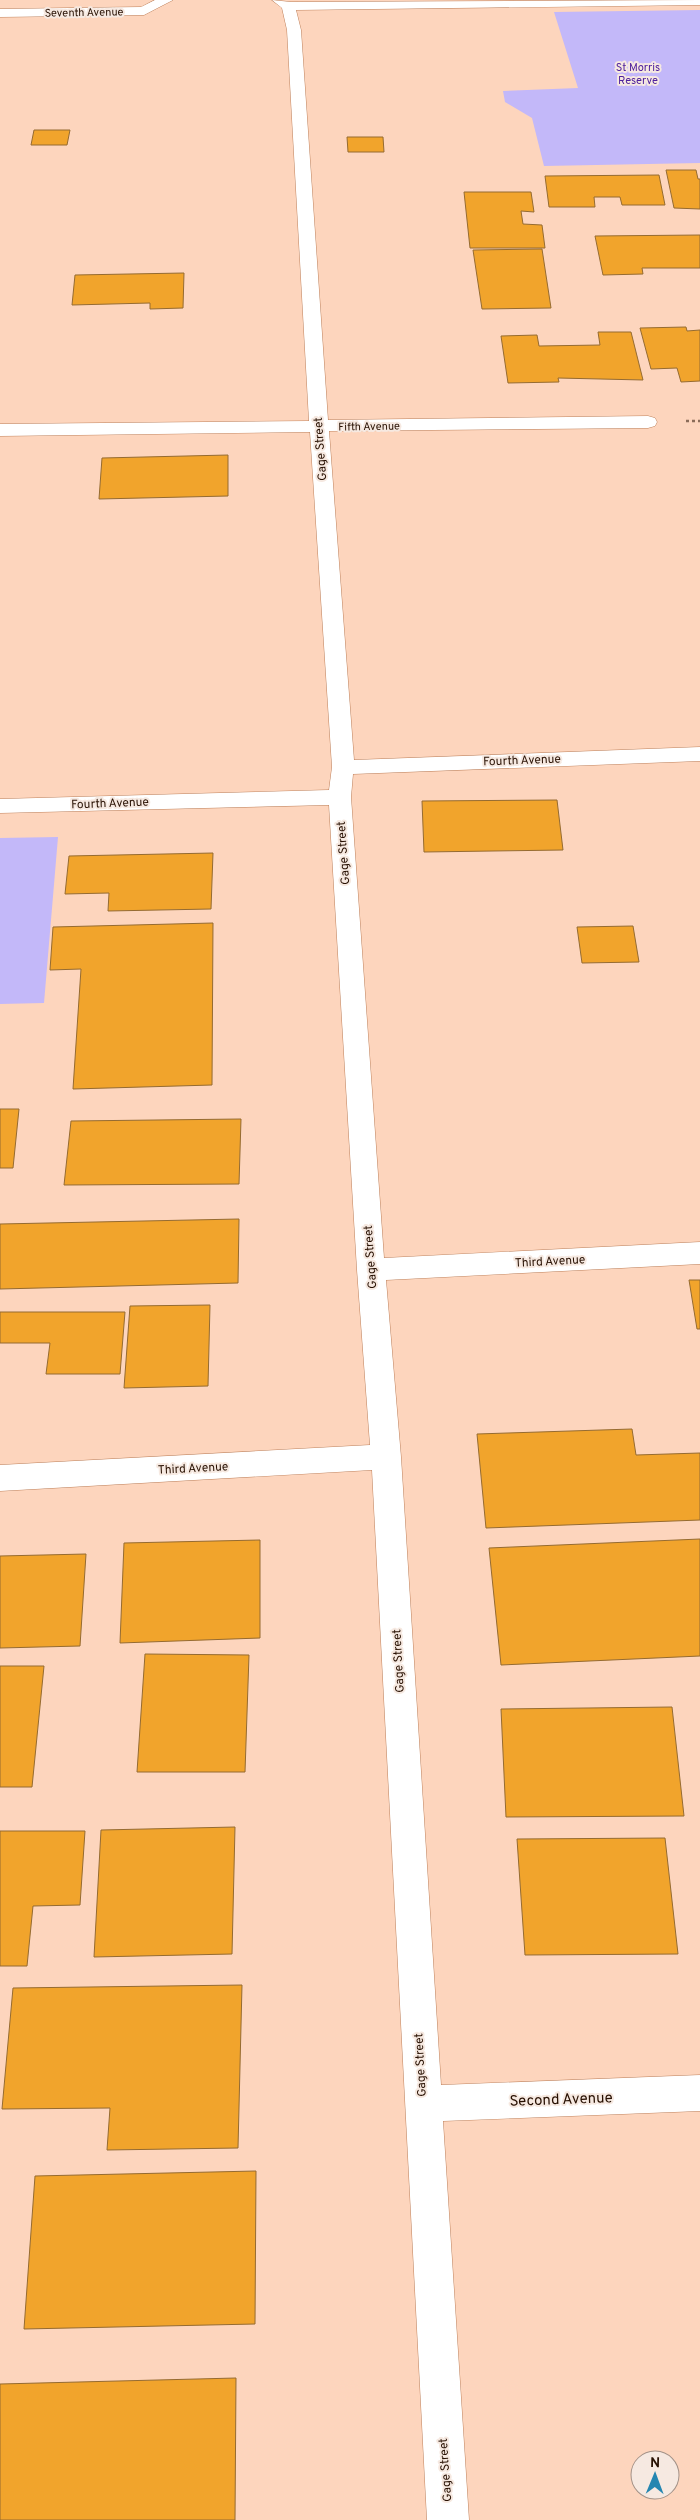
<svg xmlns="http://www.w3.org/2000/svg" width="700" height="2520" font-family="Overpass,sans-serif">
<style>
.green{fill:#c3b8f9}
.building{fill:#f1a42c;stroke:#956b31}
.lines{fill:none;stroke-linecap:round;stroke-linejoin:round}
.street-casing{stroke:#bd805b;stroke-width:1}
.path{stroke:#8b6c59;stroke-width:2.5;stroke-dasharray:3 3;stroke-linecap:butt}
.street{fill:#fff;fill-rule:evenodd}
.labels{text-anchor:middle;stroke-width:4;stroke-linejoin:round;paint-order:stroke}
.far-street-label{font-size:11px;fill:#271002;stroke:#f6e9e1}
.far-park-label{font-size:11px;fill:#4e209c;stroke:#f6e9e1}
.street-label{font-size:12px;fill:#271002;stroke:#f6e9e1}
.near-street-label{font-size:15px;fill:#271002;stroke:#f6e9e1}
</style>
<rect width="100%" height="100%" fill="#fdd5bd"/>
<g class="green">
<polygon points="700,10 700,163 544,166 532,118 505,102 503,91 578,88 554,12"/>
<polygon points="58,837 44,1003 0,1004 0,838"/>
</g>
<g class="building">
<polygon points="34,130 70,130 67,145 31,145"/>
<polygon points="347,137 383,137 384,152 348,152"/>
<polygon points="666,170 696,170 698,179 700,179 700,209 674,208"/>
<polygon points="659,175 665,205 622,205 620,197 594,197 595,207 549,207 545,176"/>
<polygon points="464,192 531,192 534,212 521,211 523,224 542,225 545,248 470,248"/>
<polygon points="700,235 700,268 642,268 643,274 603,275 595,236"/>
<polygon points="542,249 551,308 482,309 473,250"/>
<polygon points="184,273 183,308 150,309 150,303 72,305 75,275"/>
<polygon points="686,327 687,331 700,330 700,381 681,382 677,368 651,369 640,328"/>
<polygon points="598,332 631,332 643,380 558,378 559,382 508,383 501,336 537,335 539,346 600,345"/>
<polygon points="228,455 228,496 99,499 102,458"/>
<polygon points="557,800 563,850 424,852 422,801"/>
<polygon points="213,853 211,909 108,911 109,893 65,894 69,856"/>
<polygon points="213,923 212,1085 73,1089 81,969 50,970 53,927"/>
<polygon points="633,926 639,962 582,963 577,927"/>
<polygon points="0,1109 19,1109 13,1168 0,1168"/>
<polygon points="241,1119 239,1184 64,1185 71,1121"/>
<polygon points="239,1219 238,1283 0,1289 0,1224"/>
<polygon points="689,1280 700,1280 700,1329 697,1329"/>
<polygon points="210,1305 208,1386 124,1388 130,1306"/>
<polygon points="0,1312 125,1312 120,1374 46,1374 50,1343 0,1343"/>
<polygon points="632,1429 636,1455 700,1453 700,1520 486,1528 477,1434"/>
<polygon points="700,1539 700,1656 501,1665 489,1548"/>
<polygon points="260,1540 260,1638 120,1643 124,1543"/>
<polygon points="86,1554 80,1646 0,1648 0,1556"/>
<polygon points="145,1654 249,1655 245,1772 137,1772"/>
<polygon points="0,1666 44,1666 32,1787 0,1787"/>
<polygon points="672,1707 684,1816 506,1817 501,1709"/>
<polygon points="235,1827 232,1954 94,1957 101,1830"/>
<polygon points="0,1831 85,1831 80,1905 33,1906 27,1966 0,1966"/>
<polygon points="665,1838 678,1954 525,1955 517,1839"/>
<polygon points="242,1985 238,2148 107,2150 110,2108 2,2109 13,1988"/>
<polygon points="256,2171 255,2324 24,2329 35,2176"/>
<polygon points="236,2378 235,2520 0,2520 0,2384"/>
</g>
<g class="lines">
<g class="street-casing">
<g id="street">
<polygon points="155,0 173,0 144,15 0,17 0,9 141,7"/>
<polygon points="272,0 291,2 700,0 700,5 296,10 301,30 328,420 648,416 655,418 657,422 655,426 648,428 329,431 354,760 700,747 700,761 353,774 351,797 384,1258 700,1242 700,1264 386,1280 401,1457 441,2085 700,2075 700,2111 443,2121 469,2520 427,2520 372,1470 0,1491 0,1465 370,1445 357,1270 329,805 0,813 0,799 329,790 332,767 310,432 0,436 0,424 309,421 287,30 282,8"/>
</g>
</g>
<polyline class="path" points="686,421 700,421"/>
<use href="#street" class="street"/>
</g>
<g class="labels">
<g class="far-street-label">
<text transform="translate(84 12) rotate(-1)" y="4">Seventh Avenue</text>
<text transform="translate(369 426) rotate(-1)" y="4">Fifth Avenue</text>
</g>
<g class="far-park-label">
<text x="638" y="71">St Morris<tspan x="638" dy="13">Reserve</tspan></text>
</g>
<g class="street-label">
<text transform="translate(320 449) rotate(-94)" y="4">Gage Street</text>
<text transform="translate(522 760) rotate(-2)" y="4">Fourth Avenue</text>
<text transform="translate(110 803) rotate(-2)" y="4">Fourth Avenue</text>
<text transform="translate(343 853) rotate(-94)" y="4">Gage Street</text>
<text transform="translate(370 1257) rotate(-94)" y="4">Gage Street</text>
<text transform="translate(550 1261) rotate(-3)" y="4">Third Avenue</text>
<text transform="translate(193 1468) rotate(-3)" y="4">Third Avenue</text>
<text transform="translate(398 1661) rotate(-93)" y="4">Gage Street</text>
<text transform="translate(420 2065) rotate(-93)" y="4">Gage Street</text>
<text transform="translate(445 2470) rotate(-94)" y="4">Gage Street</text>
</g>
<g class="near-street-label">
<text transform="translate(561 2099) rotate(-2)" y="5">Second Avenue</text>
</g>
</g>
<g transform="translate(655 2475) rotate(1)"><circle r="24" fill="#f6e9e1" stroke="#a39288"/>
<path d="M0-4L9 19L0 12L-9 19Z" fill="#2486b1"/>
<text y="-8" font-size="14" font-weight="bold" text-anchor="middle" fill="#271002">N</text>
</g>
</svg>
